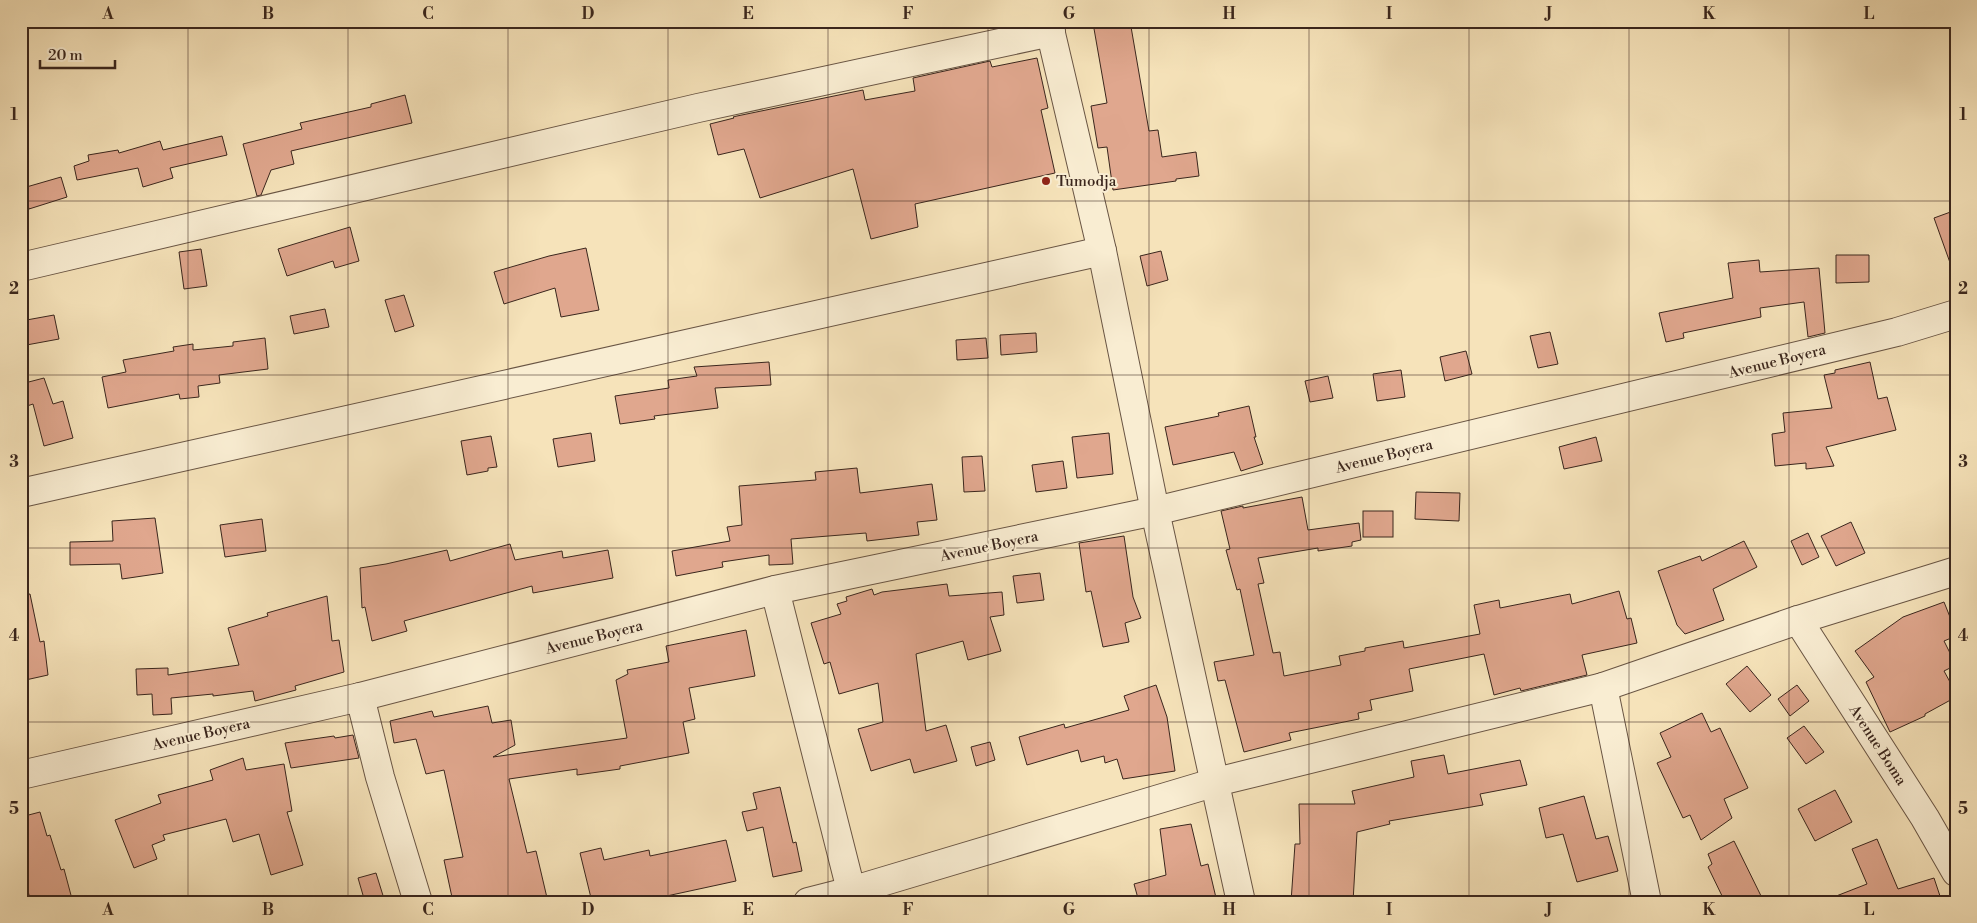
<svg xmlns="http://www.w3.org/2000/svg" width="1977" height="923" font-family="'Libre Bodoni',serif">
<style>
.building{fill:#e0a78e;stroke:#3a261d}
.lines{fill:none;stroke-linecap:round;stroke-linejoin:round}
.street-casing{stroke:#695544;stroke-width:30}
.street{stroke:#f9edd2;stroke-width:28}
.grid{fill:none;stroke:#3a261d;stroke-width:1;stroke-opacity:0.55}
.poi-dot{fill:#8f2418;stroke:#f9edd2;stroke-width:2}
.labels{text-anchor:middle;stroke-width:4;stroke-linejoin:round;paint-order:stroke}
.poi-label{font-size:15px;fill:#3a261d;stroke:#f9edd2;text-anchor:start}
.street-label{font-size:15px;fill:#3a261d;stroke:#f9edd2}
.neatline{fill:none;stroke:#3a261d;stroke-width:2}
.grid-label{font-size:16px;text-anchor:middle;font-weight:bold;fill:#3a261d}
</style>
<rect width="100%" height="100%" fill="#f6e3ba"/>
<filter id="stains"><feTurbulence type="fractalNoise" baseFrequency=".004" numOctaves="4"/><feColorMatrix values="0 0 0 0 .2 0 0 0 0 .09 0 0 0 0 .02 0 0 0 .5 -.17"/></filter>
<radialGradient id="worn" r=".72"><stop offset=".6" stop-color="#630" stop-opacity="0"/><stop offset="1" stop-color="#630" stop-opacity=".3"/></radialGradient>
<g class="building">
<polygon points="1104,21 1130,21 1149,131 1158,130 1162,157 1196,152 1199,176 1176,179 1176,181 1113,190 1107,147 1098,148 1091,106 1107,103 1093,23"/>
<polygon points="1037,58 1048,108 1041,110 1055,173 915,204 918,227 871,239 853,169 760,198 744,149 718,155 710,124 734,118 733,117 737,116 863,90 865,100 915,91 913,78 990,61 992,67"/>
<polygon points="405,95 412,123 291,151 294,164 271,170 261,195 257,196 243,144 302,129 300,123 371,107 371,104"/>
<polygon points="222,136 227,155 170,168 173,178 143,187 138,168 77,180 74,166 89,161 88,155 118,150 119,153 160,141 163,150"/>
<polygon points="61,177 67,197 29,209 23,188"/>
<polygon points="1956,210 1956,270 1953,271 1934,218"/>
<polygon points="350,227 359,261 335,268 333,261 287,276 278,249"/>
<polygon points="586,248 599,310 561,317 555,288 504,304 494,272 549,256"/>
<polygon points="201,249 207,286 184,289 179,252"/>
<polygon points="1161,251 1168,280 1147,286 1140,256"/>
<polygon points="1836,255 1869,255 1869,282 1836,283"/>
<polygon points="1759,260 1760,272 1819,268 1825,333 1808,337 1804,302 1760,308 1761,317 1683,333 1684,338 1666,342 1659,313 1733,298 1728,263"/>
<polygon points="404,295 414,326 395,332 385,300"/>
<polygon points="325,309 329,327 294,334 290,316"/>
<polygon points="54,315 59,339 21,346 21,321"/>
<polygon points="1550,332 1558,364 1538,368 1530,336"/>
<polygon points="1036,333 1037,352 1001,355 1000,335"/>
<polygon points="265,338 268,369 219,375 220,383 198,386 199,397 180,399 179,394 108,408 102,377 126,372 123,360 174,351 173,347 193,344 193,350 233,346 233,342"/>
<polygon points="986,338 988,358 957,360 956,340"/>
<polygon points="1466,351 1472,374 1445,381 1440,357"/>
<polygon points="769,362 771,385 715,388 718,408 654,416 655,419 620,424 615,396 669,388 668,380 697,376 694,367"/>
<polygon points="1870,362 1878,399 1887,397 1896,430 1826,447 1834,466 1806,469 1806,463 1775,466 1772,434 1785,432 1783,413 1832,408 1824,375 1835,373 1835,370"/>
<polygon points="1401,370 1405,397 1377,401 1373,374"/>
<polygon points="1328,376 1333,398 1310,402 1305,381"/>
<polygon points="44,378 53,404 63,401 73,438 44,446 33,404 21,408 21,384"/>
<polygon points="1249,406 1256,437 1254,437 1263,464 1241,471 1234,452 1173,465 1165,427 1219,416 1218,413"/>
<polygon points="591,433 595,461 558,467 553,439"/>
<polygon points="1109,433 1113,474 1077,478 1072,437"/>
<polygon points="491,436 497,467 488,468 488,471 467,475 461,441"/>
<polygon points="1596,437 1602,461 1564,469 1559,447"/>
<polygon points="982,456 985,491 964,492 962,457"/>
<polygon points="1063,461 1067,488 1036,492 1032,465"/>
<polygon points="857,468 860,493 932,484 937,520 917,522 919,535 867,541 866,533 791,539 793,564 769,565 769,555 722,562 723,567 676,576 672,551 730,541 727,527 742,525 739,486 816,480 815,472"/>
<polygon points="1416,492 1460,493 1459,521 1415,519"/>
<polygon points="1302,497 1308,530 1359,523 1361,540 1352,542 1352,546 1318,551 1318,548 1258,558 1264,583 1258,584 1273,653 1280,652 1284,676 1341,665 1339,656 1365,651 1365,648 1403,641 1404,648 1480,634 1474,605 1499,600 1500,608 1570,594 1572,604 1619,591 1627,619 1631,618 1637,643 1582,655 1587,675 1521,691 1520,688 1494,695 1484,654 1409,669 1413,691 1370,700 1372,710 1358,713 1359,719 1289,733 1291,740 1244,752 1225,680 1218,681 1214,662 1254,655 1240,589 1237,590 1226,550 1230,549 1221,511 1243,506 1243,508"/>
<rect x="1363" y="511" width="30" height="26"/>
<polygon points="155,518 163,573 122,579 120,564 70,565 70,542 113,541 112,521"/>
<polygon points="262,519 266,551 225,557 220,525"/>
<polygon points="1851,522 1865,553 1836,566 1821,536"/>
<polygon points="1808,533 1819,557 1802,565 1791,541"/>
<polygon points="1124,536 1133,597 1141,618 1125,623 1129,642 1103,647 1091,591 1086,592 1079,543"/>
<polygon points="1744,541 1757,567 1713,589 1724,620 1685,634 1677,625 1658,571 1700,556 1702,561"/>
<polygon points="510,544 515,560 562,551 563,558 608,550 613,578 533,593 532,586 404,621 407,631 372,641 365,607 362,608 360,568 386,564 447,550 450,561"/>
<polygon points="1040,573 1044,600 1017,603 1013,576"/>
<polygon points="947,584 949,596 1002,592 1004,615 990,617 1001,651 968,660 963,641 916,654 926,731 946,725 957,761 914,773 910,759 871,771 858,729 883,722 878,683 839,694 830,662 824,664 811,623 841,614 837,604 847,601 846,597 872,589 874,595 882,592"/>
<polygon points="30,594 40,642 44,641 48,675 21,681 21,595"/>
<polygon points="327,596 332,641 339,640 344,672 295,686 296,690 255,701 253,691 213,696 213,694 171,698 172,714 153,715 152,694 137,695 136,669 168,668 168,675 239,665 228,628 268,616 267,613"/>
<polygon points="1944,602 1956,632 1956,636 1944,641 1956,665 1944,671 1956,693 1956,697 1925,714 1925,716 1890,732 1866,682 1874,677 1855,651 1903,617"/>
<polygon points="746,630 755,676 689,688 695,719 683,722 689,753 620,766 620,769 577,775 577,769 509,779 527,853 536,851 548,902 453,902 444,860 463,857 444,770 426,774 416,739 394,743 390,721 432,711 434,717 488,706 492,723 511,720 515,745 493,757 627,738 616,680 628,674 627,670 669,662 666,646"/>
<polygon points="1747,666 1771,695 1750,712 1726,684"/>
<polygon points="1156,685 1167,717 1175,771 1123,779 1117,759 1105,763 1104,756 1081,762 1078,750 1027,765 1019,737 1064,724 1065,728 1129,710 1124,696"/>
<polygon points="1797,685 1809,701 1790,716 1778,699"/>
<polygon points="1702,713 1711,732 1720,728 1748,788 1724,799 1732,818 1701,840 1690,815 1683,818 1657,763 1671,757 1660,733"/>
<polygon points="1804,726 1824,752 1806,764 1787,738"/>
<polygon points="353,735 359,758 291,768 285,743 334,736 335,738"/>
<polygon points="990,742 995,760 976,766 971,747"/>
<polygon points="1444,755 1448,774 1520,760 1527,785 1480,794 1483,805 1389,821 1390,824 1357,832 1353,902 1291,902 1295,844 1300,844 1299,804 1355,804 1352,791 1414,777 1411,761"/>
<polygon points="243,758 246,770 284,764 292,811 287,812 303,865 271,875 259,834 233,842 226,819 163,835 165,840 152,845 157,859 134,868 115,820 161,803 158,795 213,780 210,770"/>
<polygon points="780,787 793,843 796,842 802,871 773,877 763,827 747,831 742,812 757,809 753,793"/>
<polygon points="1835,790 1852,822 1815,841 1798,809"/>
<polygon points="1584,796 1596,839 1608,836 1618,871 1577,882 1563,834 1546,838 1539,808"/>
<polygon points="40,812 47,836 50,835 61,870 64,869 72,899 60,902 31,902 21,866 21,844 27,842 21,817"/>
<polygon points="1191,824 1201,866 1208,864 1217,902 1139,902 1134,884 1166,875 1160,829"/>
<polygon points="1877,839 1898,889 1934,878 1942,902 1827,902 1826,900 1867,884 1852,849"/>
<polygon points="726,840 736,881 662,897 663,902 592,902 580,853 601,848 604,860 649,850 650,856"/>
<polygon points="1734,841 1764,902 1725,902 1708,867 1712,864 1708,854"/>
<polygon points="376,873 385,902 365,902 358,878"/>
</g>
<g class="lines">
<g class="street-casing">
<g id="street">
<polyline points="1048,21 1102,251 1155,511 1241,902"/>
<polyline points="21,267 698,108 1051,32"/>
<polyline points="21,493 1102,251"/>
<polyline points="775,590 854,902"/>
<polyline points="1798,620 1925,818 1956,872"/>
<polyline points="1603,687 1647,902"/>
<polyline points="360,697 380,777 418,902"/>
<polyline points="21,775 360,697 775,590 1155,511 1897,332 1956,314"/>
<polyline points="808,902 851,891 1216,782 1603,687 1798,620 1956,571"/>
</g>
</g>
<use href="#street" class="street"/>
</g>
<path class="grid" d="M188,21V902M348,21V902M508,21V902M668,21V902M828,21V902M988,21V902M1149,21V902M1309,21V902M1469,21V902M1629,21V902M1789,21V902M21,201H1956M21,375H1956M21,548H1956M21,722H1956"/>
<circle class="poi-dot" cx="1046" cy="181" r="5"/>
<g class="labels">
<g class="poi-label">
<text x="1056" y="186">Tumodja</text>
</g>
<g class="street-label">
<text transform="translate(1777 361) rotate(-14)" y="5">Avenue Boyera</text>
<text transform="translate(1384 456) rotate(-14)" y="5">Avenue Boyera</text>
<text transform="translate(989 546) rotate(-12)" y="5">Avenue Boyera</text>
<text transform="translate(594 637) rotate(-14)" y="5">Avenue Boyera</text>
<text transform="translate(201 734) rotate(-13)" y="5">Avenue Boyera</text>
<text transform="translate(1878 745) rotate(57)" y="5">Avenue Boma</text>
</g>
</g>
<rect width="1977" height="923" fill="none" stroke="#f6e3ba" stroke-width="55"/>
<path d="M40 60v8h75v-8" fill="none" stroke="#3a261d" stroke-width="2.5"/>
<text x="48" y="60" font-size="15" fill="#3a261d" stroke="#f9edd2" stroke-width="4" paint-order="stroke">20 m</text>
<rect x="28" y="28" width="1922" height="868" class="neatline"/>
<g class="grid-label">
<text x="108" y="19">A</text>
<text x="268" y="19">B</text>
<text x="428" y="19">C</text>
<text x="588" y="19">D</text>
<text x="748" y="19">E</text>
<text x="908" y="19">F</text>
<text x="1069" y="19">G</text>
<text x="1229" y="19">H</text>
<text x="1389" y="19">I</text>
<text x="1549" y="19">J</text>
<text x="1709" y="19">K</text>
<text x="1869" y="19">L</text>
<text x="14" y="120">1</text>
<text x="1963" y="120">1</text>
<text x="14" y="294">2</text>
<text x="1963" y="294">2</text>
<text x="14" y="467">3</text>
<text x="1963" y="467">3</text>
<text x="14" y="641">4</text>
<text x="1963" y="641">4</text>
<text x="14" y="814">5</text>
<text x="1963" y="814">5</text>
<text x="108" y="915">A</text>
<text x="268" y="915">B</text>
<text x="428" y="915">C</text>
<text x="588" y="915">D</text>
<text x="748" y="915">E</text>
<text x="908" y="915">F</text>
<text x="1069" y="915">G</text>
<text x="1229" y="915">H</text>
<text x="1389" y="915">I</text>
<text x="1549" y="915">J</text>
<text x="1709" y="915">K</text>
<text x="1869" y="915">L</text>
</g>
<rect width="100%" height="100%" filter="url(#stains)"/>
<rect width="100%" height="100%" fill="url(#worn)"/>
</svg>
